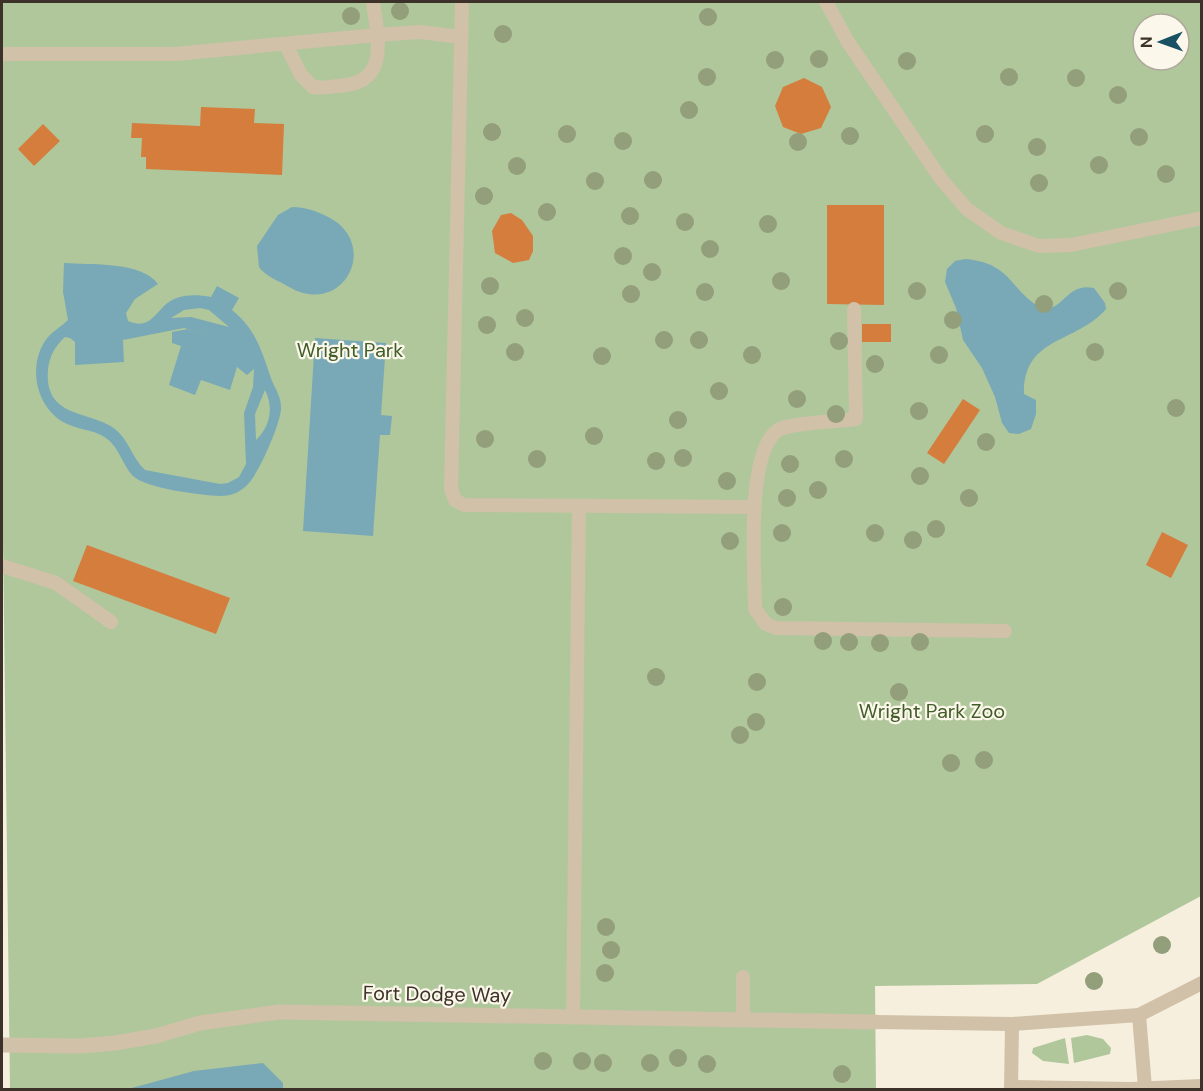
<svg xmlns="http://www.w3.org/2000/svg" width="1203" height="1091" font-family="'DM Sans',sans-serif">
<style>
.green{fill:#b0c79b;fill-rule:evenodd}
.water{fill:#79a9b6;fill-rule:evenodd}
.building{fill:#d47d3d}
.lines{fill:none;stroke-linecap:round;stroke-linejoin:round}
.service{stroke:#d0c1a8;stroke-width:14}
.minor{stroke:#d0c1a8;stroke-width:15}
.tree{fill:#929f7a}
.labels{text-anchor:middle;stroke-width:4.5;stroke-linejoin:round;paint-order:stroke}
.park-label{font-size:20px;fill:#415d29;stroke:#fcf7eb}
.street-label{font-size:20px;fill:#3c3229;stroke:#fcf7eb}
</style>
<rect width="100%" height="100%" fill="#f6efde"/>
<g class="green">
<path d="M2,2H1201V896L1037,984L875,986L876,1089H10L2,465ZM1143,24H1179V60H1143Z"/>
<polygon points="1087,1035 1103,1039 1111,1048 1110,1054 1074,1063 1071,1038"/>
<polygon points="1065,1038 1069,1064 1043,1061 1032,1053 1033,1048"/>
</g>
<g class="water">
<path d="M292,207C303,207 314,210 324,215C383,240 345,319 289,287C279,281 265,276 259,267L257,246L278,215Z"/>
<path d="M965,259C1013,263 1009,291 1043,309C1064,310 1067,282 1094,288L1105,303L1106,309C1076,344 1023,336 1024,394L1036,400V414L1031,429L1019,434L1009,433L1002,423L995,397L982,368L963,340L956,308L945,282L947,269L955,261Z"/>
<path d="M64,263C91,265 141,261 158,284L135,299L126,313L128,321C147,329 152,318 164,306C176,294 195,294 211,297L217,286L239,298L232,310C257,330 262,353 272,381C276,390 281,397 281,407C282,421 259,472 249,483C241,492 232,496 220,496C201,495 145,489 132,475C122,464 119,447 106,438C93,429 77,430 63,422C36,406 28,367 45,341C51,332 61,327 68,320L63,292ZM200,308L209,310L229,327L191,317L171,318L184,310ZM184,328L211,336L188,329L172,332V343L181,346L169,385L195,395L201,380L230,390L237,367L247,375L254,369L253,387L244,413L246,464L239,477L228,483L220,484L145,470C132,458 129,440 115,429C90,410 44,419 48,370C49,357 55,346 65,337L70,338L75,342V365L124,362L123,340ZM265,390C274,408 270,427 256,440L255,414Z"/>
<polygon points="315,338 386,343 381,415 392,416 390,435 380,435 373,536 303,531"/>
<polygon points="263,1063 283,1083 283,1089 128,1089 194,1071"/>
</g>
<g class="building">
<polygon points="804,78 822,87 831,107 821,128 801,134 783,127 775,106 783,87"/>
<polygon points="201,107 255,109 254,123 284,124 282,175 146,169 146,157 141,157 142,138 131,138 132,123 200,126"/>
<polygon points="43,124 60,141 34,166 18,149"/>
<polygon points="827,205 884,205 884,305 827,304"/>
<polygon points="511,213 522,220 533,236 533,251 529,260 513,263 495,253 492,231 501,215"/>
<rect x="862" y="324" width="29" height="18"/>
<polygon points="963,399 980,410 944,464 927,453"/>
<polygon points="1162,532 1188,545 1171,578 1146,565"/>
<polygon points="87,545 230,598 216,634 73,581"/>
</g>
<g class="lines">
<g class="service">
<polyline points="462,2 451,489 455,500 464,505 755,507"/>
<polyline points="826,2 848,42 941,179 967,209 1001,233 1039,246 1071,245 1202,218"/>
<path d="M286,45L301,75L313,87C324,89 335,86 346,85C390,79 377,34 373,2"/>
<polyline points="2,54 175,54 377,35 420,32 461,37"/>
<path d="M854,309L856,419C841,421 789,423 778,430C745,453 755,570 755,609L766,624L776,628L1005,631"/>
<polyline points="2,566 56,583 111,622"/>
<polyline points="1139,1015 1145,1088"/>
<polyline points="573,1017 579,506"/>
<polyline points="743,1020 743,977"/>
<polyline points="875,1022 1012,1024 1139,1015 1202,983"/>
<polyline points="1011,1087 1130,1089 1202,1086"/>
<polyline points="1011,1090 1012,1024"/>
</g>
<polyline class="minor" points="2,1045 80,1046 115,1043 156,1036 200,1023 279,1012 875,1022"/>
</g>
<g class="tree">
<circle cx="400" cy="11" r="9"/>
<circle cx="351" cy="16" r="9"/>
<circle cx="708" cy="17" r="9"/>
<circle cx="503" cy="34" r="9"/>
<circle cx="819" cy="59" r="9"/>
<circle cx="775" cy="60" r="9"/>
<circle cx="907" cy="61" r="9"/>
<circle cx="707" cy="77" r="9"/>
<circle cx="1009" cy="77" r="9"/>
<circle cx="1076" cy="78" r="9"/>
<circle cx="1118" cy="95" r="9"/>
<circle cx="689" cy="110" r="9"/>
<circle cx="492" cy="132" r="9"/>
<circle cx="567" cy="134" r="9"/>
<circle cx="985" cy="134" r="9"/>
<circle cx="850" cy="136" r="9"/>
<circle cx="1139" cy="137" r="9"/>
<circle cx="623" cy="141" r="9"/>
<circle cx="798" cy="142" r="9"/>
<circle cx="1037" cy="147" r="9"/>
<circle cx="1099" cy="165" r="9"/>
<circle cx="517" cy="166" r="9"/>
<circle cx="1166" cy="174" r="9"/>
<circle cx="653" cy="180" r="9"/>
<circle cx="595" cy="181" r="9"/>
<circle cx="1039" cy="183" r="9"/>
<circle cx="484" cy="196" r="9"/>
<circle cx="547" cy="212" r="9"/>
<circle cx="630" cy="216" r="9"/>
<circle cx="685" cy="222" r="9"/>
<circle cx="768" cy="224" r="9"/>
<circle cx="710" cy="249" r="9"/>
<circle cx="623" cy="256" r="9"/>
<circle cx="652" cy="272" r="9"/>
<circle cx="781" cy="281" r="9"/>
<circle cx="490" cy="286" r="9"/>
<circle cx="917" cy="291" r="9"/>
<circle cx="1118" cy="291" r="9"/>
<circle cx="705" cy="292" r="9"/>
<circle cx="631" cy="294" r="9"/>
<circle cx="1044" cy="304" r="9"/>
<circle cx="525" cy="318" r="9"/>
<circle cx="953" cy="320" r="9"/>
<circle cx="487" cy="325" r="9"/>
<circle cx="664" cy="340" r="9"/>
<circle cx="699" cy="340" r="9"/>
<circle cx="839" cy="341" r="9"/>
<circle cx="515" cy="352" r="9"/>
<circle cx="1095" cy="352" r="9"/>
<circle cx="752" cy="355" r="9"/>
<circle cx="939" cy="355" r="9"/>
<circle cx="602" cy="356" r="9"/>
<circle cx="875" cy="364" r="9"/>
<circle cx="719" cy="391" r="9"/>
<circle cx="797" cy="399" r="9"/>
<circle cx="1176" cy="408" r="9"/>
<circle cx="919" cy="411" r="9"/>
<circle cx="836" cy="414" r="9"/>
<circle cx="678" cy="420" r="9"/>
<circle cx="594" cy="436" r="9"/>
<circle cx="485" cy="439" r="9"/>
<circle cx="986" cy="442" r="9"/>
<circle cx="683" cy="458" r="9"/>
<circle cx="537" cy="459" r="9"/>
<circle cx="844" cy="459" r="9"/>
<circle cx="656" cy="461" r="9"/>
<circle cx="790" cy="464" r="9"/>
<circle cx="920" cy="476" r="9"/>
<circle cx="727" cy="481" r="9"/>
<circle cx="818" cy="490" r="9"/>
<circle cx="787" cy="498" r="9"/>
<circle cx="969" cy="498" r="9"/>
<circle cx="936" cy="529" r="9"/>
<circle cx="782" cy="533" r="9"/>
<circle cx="875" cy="533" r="9"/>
<circle cx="913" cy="540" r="9"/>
<circle cx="730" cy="541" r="9"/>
<circle cx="783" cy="607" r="9"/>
<circle cx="823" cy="641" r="9"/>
<circle cx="849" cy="642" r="9"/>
<circle cx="920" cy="642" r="9"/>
<circle cx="880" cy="643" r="9"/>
<circle cx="656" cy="677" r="9"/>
<circle cx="757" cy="682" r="9"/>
<circle cx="899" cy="692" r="9"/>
<circle cx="756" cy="722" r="9"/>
<circle cx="740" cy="735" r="9"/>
<circle cx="984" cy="760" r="9"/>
<circle cx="951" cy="763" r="9"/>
<circle cx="606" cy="927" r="9"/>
<circle cx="1162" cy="945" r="9"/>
<circle cx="611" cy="950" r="9"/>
<circle cx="605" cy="973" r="9"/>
<circle cx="1094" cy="981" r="9"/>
<circle cx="678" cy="1058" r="9"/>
<circle cx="543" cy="1061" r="9"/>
<circle cx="582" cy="1061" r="9"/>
<circle cx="603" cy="1063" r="9"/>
<circle cx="650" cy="1063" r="9"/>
<circle cx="707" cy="1064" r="9"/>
<circle cx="842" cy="1074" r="9"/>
</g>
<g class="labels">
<g class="park-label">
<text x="350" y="357">Wright Park</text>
<text x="932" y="718">Wright Park Zoo</text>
</g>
<g class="street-label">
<text transform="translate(437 994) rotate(1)" y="7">Fort Dodge Way</text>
</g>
</g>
<rect width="1203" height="1091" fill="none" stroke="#3c3229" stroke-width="6"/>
<g transform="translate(1161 42) rotate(269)"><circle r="28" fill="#fcf7eb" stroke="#afa89d" stroke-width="1.5"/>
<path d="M0-4.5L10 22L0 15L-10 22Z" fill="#185163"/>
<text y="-9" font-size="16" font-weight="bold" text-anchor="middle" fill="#3c3229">N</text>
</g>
</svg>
